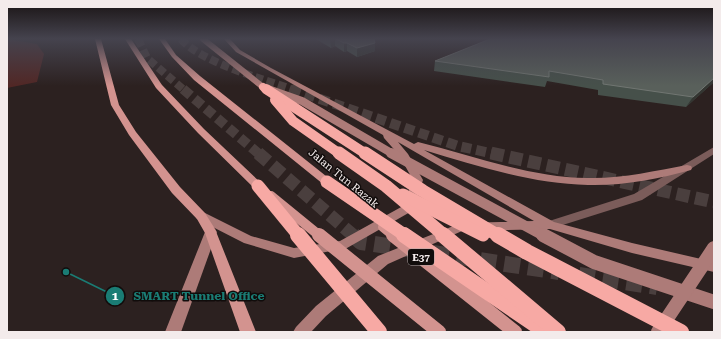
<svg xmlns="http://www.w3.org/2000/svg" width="721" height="339" font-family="'Roboto Serif',serif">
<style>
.green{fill:#512725}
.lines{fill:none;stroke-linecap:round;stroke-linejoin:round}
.motorway-tunnel-far3{stroke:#4a3f3e;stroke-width:8;stroke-dasharray:8 4;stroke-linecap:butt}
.motorway-tunnel-far2{stroke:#4a3f3e;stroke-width:10;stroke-dasharray:10 5;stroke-linecap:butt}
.motorway-tunnel-far1{stroke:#4a3f3e;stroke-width:13;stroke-dasharray:13 6;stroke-linecap:butt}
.motorway-tunnel{stroke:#4a3f3e;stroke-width:16;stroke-dasharray:16 8;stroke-linecap:butt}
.tertiary{fill:#7b5c5a;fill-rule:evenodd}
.secondary{fill:#ad7b78;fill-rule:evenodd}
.primary{fill:#d3938f;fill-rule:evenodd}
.secondary-bridge-far3{stroke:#ad7b78;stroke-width:6}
.secondary-bridge-far2{stroke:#ad7b78;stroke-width:8}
.secondary-bridge-far1{stroke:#ad7b78;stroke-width:10}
.secondary-bridge{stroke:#ad7b78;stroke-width:14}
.primary-bridge-far1{stroke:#d3938f;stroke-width:10}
.primary-bridge{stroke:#d3938f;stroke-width:14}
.motorway-bridge-far3{stroke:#f7a9a4;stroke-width:8}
.motorway-bridge-far2{stroke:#f7a9a4;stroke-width:10}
.motorway-bridge-far1{stroke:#f7a9a4;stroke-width:13}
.motorway-bridge{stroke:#f7a9a4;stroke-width:16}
.wall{fill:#46504a}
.shaded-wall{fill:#343632}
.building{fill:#59605b;stroke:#717672}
.labels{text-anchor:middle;stroke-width:3;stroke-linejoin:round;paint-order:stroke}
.shield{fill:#110c0b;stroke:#afa8a8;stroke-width:1}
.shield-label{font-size:10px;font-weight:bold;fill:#f3ebeb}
.street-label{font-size:11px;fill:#f3ebeb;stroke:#110c0b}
.leader{fill:none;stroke:#1a7c74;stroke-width:1.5}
.callout-dot{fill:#1a7c74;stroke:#110c0b;stroke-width:1.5}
.mark-label{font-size:12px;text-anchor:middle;font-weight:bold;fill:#fff}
.callout-label{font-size:12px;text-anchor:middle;font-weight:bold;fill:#1a7c74;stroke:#110c0b;stroke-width:3;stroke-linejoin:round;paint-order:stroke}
</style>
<rect width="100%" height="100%" fill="#2c2120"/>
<polygon class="green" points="7,39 37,44 44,54 37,82 7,88"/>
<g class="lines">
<g class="motorway-tunnel-far3">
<polyline points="138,39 147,58 184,90"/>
<path d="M181,39C202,63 264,79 294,90"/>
</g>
<g class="motorway-tunnel-far2">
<polyline points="183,89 259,154"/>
<polyline points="291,89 458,146 495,154"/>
</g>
<g class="motorway-tunnel-far1">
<polyline points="258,153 354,236"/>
<polyline points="491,153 714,202"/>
</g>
<g class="motorway-tunnel">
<polyline points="353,235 361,242 414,250"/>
<polyline points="433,253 559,272"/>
<polyline points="579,275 657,287"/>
</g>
<polygon class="tertiary" points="714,147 714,154 642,200 550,229 546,228 544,225 546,222 634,194"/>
<g class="secondary">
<path d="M224,39H230L240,50L271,68L414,144L418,142C474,156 529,177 587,178C621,179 654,171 687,165L691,166L692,168L691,170C658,179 622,186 588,185C532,184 477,166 424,150L554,222L632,243L714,262V272L632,253L550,229L462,231L388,264L326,316L311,332H293L296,327L316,306L378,256L461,223L534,221L398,142L408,154L423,180L414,208L412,211L347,248L294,258L244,243L197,219L195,216L197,213L201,212L205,213L251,236L294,248L340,241L403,206L413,180L399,155L384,138L383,135L236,52Z"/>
<polygon points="211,227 215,229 217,232 181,332 165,332 205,232 207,229"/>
</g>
<g class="primary">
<polygon points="95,39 101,39 119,105 136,132 180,187 205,213 215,229 256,332 240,332 205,233 197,219 172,193 129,135 111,105"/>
<polygon points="125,39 131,39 162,85 204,129 262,184 263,186 262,188 254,188 198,133 156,88"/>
<polygon points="159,39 165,39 176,55 200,76 331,180 332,182 331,184 323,184 194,80 172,57"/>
</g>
<polyline class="secondary-bridge-far3" points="203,39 263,87 271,90"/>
<polyline class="secondary-bridge-far2" points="268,89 302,101 393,154"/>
<polyline class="secondary-bridge-far1" points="391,153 544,236"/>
<g class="secondary-bridge">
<polyline points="543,235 594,262 714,302"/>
<polyline points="658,332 714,248"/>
</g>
<g class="primary-bridge-far1">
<polyline points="271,196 320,236"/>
<polyline points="383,227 394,236"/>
</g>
<g class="primary-bridge">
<polyline points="319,235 439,332"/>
<polyline points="393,235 515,332"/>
</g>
<polyline class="motorway-bridge-far3" points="263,87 267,90"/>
<g class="motorway-bridge-far2">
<polyline points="266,89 366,154"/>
<polyline points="275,100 293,121 340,154"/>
</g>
<g class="motorway-bridge-far1">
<polyline points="339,153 386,186 445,236"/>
<polyline points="365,153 423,191 499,236"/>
<polyline points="327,182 406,236"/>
<polyline points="258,186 299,236"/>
<polyline points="403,195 483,235"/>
</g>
<g class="motorway-bridge">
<polyline points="298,235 379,332"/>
<polyline points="404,235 546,332"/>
<polyline points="443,235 558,332"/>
<polyline points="498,235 527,252 681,332"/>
</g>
</g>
<g class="wall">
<polygon points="316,39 374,39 375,51 357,57 347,51 344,52 335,46 331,48"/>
<polygon points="714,39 714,82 686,107 598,95 598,90 547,81 545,87 434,71 435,61"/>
</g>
<g class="shaded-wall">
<polygon points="330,39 335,39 335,46 331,48"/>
<polygon points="344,43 347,43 347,51 344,52"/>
<polygon points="375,43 375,51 357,57 357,48"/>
<polygon points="714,78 714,82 686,107 693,97"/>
</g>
<g class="building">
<polygon points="336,39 374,39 375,43 357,48 347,43 344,43"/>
<polygon points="490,39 714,39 714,78 693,97 603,84 603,80 549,71 549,77 435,61"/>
</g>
<linearGradient id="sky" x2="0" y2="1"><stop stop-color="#181212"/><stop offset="0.45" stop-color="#45434e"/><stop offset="1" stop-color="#45434e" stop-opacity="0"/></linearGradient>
<rect width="721" height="86" fill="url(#sky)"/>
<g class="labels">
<rect class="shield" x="408" y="249" width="26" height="16" rx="3"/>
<g class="shield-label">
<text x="421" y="261">E37</text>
</g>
<g class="street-label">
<text transform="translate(344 178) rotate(39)" y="4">Jalan Tun Razak</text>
</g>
</g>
<path class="leader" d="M66 272L115 296"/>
<g class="callout-dot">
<circle cx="66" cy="272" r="4"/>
<circle cx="115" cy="296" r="10"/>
</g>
<g class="mark-label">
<text x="115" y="300">1</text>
</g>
<g class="callout-label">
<text x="199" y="300">SMART Tunnel Office</text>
</g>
<rect width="721" height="339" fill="none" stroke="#f3ebeb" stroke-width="16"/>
</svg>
